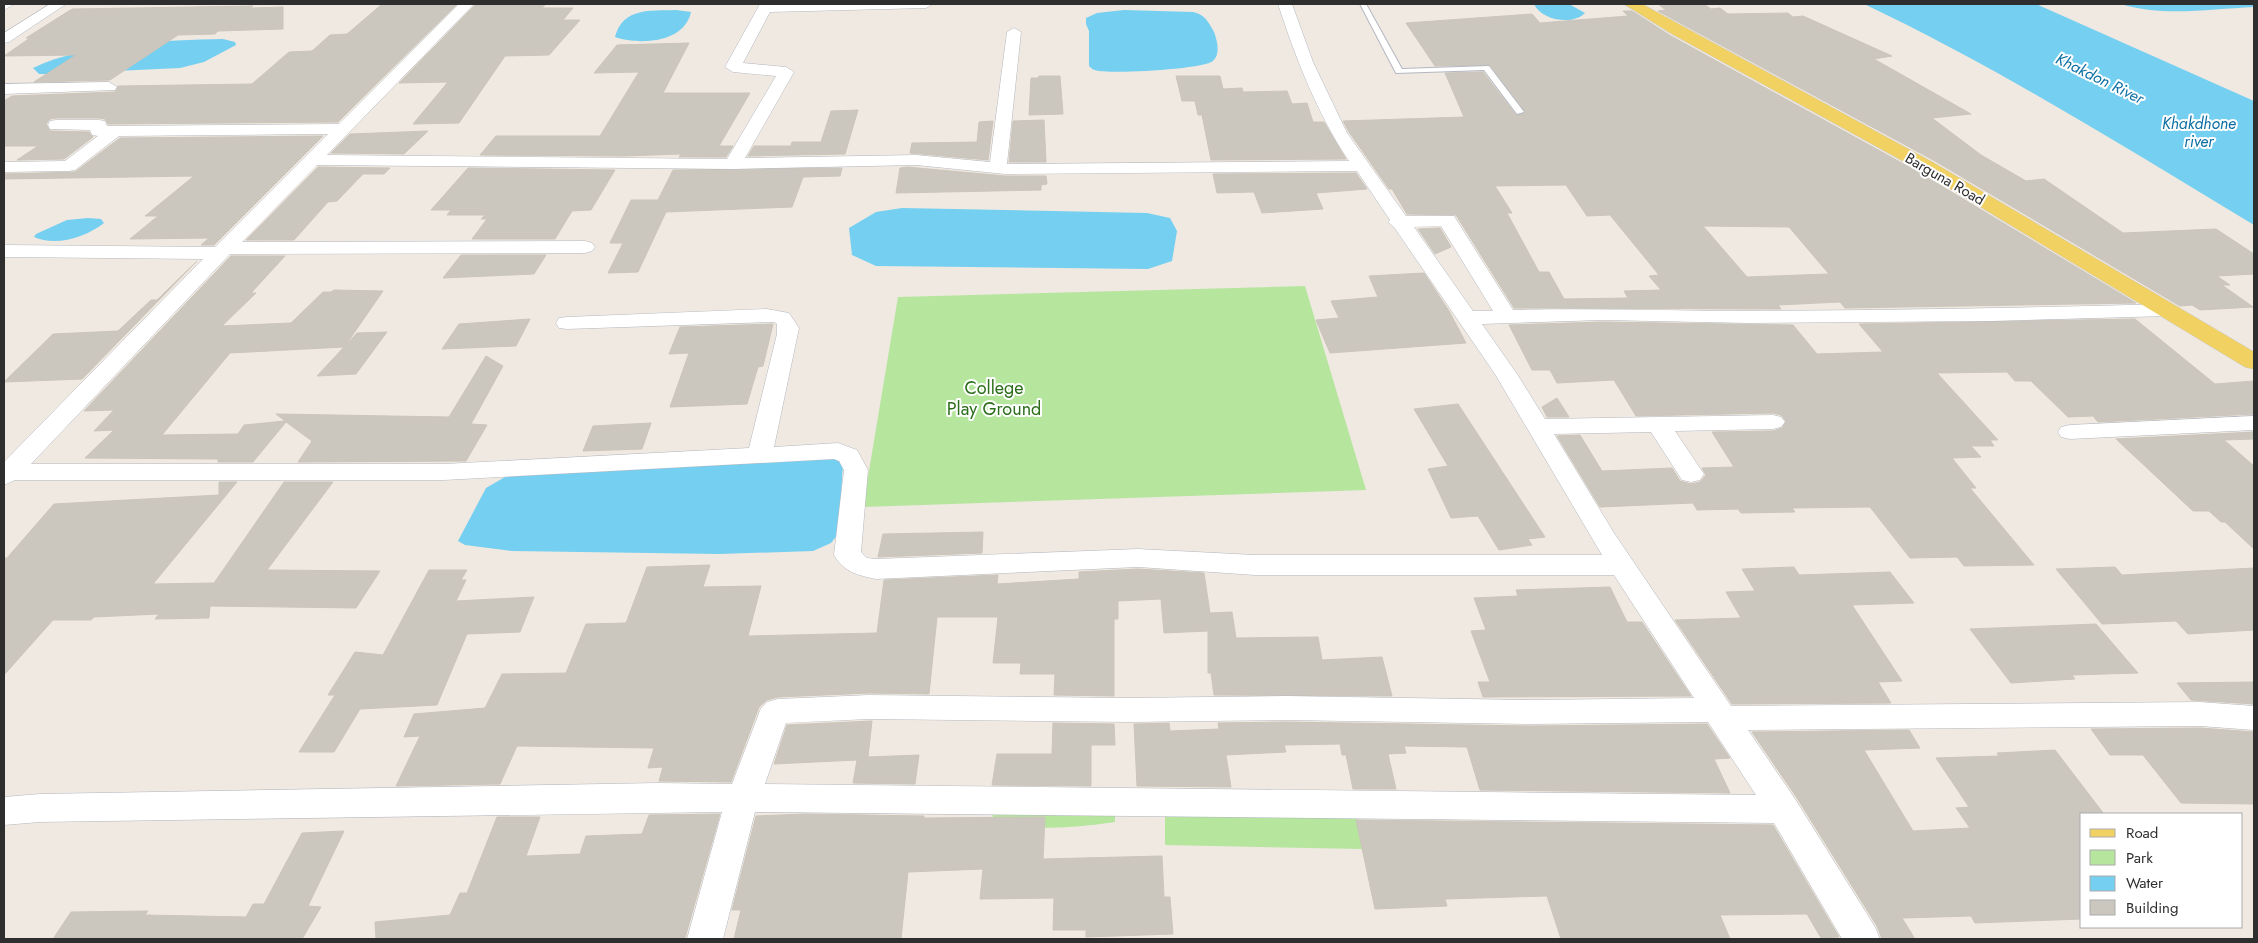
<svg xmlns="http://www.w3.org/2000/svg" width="2258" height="943" font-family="Jost,sans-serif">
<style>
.green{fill:#b6e59e}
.water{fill:#75cff0}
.building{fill:#cbc7bf;stroke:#cbc5ba;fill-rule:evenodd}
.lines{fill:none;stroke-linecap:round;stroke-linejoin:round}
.service-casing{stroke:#b4b7c1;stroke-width:2}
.minor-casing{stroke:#b4b7c1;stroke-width:1}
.primary-casing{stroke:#c9c9c9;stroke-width:1}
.service{fill:#fff;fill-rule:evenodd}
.minor{fill:#fff;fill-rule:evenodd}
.primary{fill:#f2d163;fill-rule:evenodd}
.labels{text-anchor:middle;stroke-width:4;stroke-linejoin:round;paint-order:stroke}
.far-street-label{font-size:15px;fill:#2e2e2e;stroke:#fff}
.far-water-label{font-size:16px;font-style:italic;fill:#0d6fa3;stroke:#fff}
.park-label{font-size:18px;fill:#2c6e1b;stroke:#fff}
</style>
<rect width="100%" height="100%" fill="#efe9e1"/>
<g class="green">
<polygon points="1305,286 1366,490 863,507 898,297"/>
<path d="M991,809H1115V822C1075,828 1033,831 994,822Z"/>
<polygon points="1165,811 1357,816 1362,849 1165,845"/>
</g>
<g class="water">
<path d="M1534,4H1569L1585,13C1572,26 1541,20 1534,4Z"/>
<path d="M1864,4H2036L2254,101V225C2126,148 1999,68 1864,4Z"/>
<path d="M2121,4H2254V7C2210,9 2163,17 2121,4Z"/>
<path d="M676,10L691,12C684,44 638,45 615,37C623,7 650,11 676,10Z"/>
<path d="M1124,10L1193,12C1205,15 1208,21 1214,32C1217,40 1221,54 1213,61C1204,69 1108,75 1095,70C1093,70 1091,68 1089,66V31L1086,24V18L1097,13Z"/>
<path d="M223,39L235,42L236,45L204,62L180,68L51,74H39L33,68C85,43 166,40 223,39Z"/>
<polygon points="902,208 1147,213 1170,218 1177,231 1172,261 1148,269 876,266 852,255 849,228 876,212"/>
<path d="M88,218L101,219L104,223C86,237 56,247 34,237L36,234L67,220Z"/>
<polygon points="826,456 843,462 839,533 831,543 813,551 719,554 512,551 465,545 458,541 486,488 505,477 609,468"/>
</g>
<g class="building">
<polygon points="396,4 457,4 338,122 108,124 105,119 99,118 56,118 50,119 46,124 50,131 89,132 93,137 64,159 17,160 38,146 4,146 4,101 12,96 115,92 118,86 252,84 289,52 312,51 330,35 347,34 381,5"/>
<polygon points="476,4 546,4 542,8 573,8 563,20 580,20 549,55 505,56 459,123 413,124 448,82 399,83"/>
<polygon points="1658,4 1704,4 1711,9 1720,8 1728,14 1788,13 1793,17 1803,16 1892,56 1874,59 1971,114 1932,118 1981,155 2026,181 2044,179 2123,233 2216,229 2254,254 2254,274 2217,276 2230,285 2222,285 2253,307 2200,310 2192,305 2180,306 1935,161 1658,11 1666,10"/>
<polygon points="253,6 250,8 283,7 283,29 218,31 215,34 178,35 110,80 34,82 76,55 4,56 30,38 26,38 72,9"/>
<path d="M1623,11H1632L1671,36L1920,173L2136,303L1845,308L1840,302L1778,305L1781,309L1514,308L1456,215L1407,214L1392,189H1389L1349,132L1343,121L1464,117L1445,73L1483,72L1516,115L1526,113L1490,65L1435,66L1406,23L1532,14L1540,23L1628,16ZM1566,185L1587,216L1610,215L1659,275L1649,276L1661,290L1624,291L1628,298L1564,299L1549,272H1539L1507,213H1512L1495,186ZM1703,226L1789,227L1829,274L1747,277Z"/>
<polygon points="689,43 663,93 750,93 719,146 733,146 726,157 679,157 681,154 624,156 480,155 496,136 600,136 639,72 594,73 617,45"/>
<polygon points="1039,76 1060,76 1063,114 1029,115 1031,78 1038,78"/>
<polygon points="1176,76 1220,76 1223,89 1242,88 1243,92 1287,91 1292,104 1307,103 1313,122 1324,122 1346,159 1211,160 1202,115 1198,115 1195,101 1182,101"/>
<polygon points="858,110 845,154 748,156 754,146 791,146 792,142 821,142 831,111"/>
<polygon points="1044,120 1046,162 1009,162 1013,121"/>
<polygon points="993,121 988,160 910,153 912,143 977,142 979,122"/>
<polygon points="428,131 404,154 331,153 350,134"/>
<polygon points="323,136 214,245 201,245 209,238 130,239 158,216 145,216 194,176 4,179 4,174 75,172 120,138"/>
<polygon points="318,167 390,168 384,174 363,174 337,201 328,202 294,240 246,240"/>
<polygon points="907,167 1005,176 1046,176 1047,184 1041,185 1041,190 896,193 900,168"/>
<polygon points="468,168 615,170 591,210 572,211 555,239 472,239 487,219 481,219 485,215 447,215 451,210 431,210"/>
<polygon points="842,168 840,176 803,177 792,207 666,212 638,272 608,273 623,243 610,243 631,200 658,200 673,170"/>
<polygon points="1356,173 1367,189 1316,193 1323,209 1262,213 1254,192 1217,193 1213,174"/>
<polygon points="1440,228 1451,247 1435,254 1418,229"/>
<polygon points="461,255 546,255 534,274 443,278"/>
<polygon points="231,256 285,256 251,293 256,293 222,326 291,323 323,292 331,292 334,290 383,291 345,346 357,333 387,332 356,374 317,376 344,347 230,353 162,435 238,434 244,425 285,421 276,414 449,417 486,356 503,366 471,424 487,425 466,461 298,462 312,441 286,422 253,462 218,462 218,459 85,458 114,430 94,431 114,410 84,411"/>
<polygon points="197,261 82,379 4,382 53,334 118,331 151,300 157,300"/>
<polygon points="1424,273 1449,311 1466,343 1330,353 1316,320 1339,318 1331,301 1378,297 1369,276"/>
<polygon points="530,319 516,346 442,349 459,324"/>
<polygon points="2135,319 2215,384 2254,381 2254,414 2098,422 2093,416 2068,417 2031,381 2015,381 2007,372 1937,373 1998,440 1990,440 1994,446 1971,446 1981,457 1952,458 1976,488 1970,488 2034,565 1964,566 1957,557 1910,558 1870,507 1792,508 1795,512 1741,513 1738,509 1697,510 1693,503 1600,507 1557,436 1580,435 1602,471 1672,468 1680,481 1691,484 1700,482 1706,475 1702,468 1734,467 1712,432 1773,431 1782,428 1786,421 1781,415 1773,413 1636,416 1614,380 1557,383 1550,370 1532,370 1509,325 1602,322 1793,325 1817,354 1883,352 1859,324"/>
<polygon points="773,324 763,366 758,367 747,404 670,407 689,353 669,354 680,327"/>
<polygon points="1557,398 1569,417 1547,417 1542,407"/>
<polygon points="1458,404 1545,537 1528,539 1532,545 1499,550 1478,516 1451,518 1428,469 1448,466 1414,409"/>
<polygon points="651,423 642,449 583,451 593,426"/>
<polygon points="2254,432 2254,439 2224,440 2254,466 2254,549 2225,522 2221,522 2209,511 2193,511 2116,439"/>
<polygon points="219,482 237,482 153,584 214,583 284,482 333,482 267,570 380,571 356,608 210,606 209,618 155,619 159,614 94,617 91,620 53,620 4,675 4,558 7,558 54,504 219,495"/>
<polygon points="983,532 982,553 878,557 883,534"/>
<polygon points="710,565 703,587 761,586 748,636 877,633 884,580 998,575 997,584 1079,579 1079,572 1138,569 1204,573 1210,613 1232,612 1236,638 1318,637 1322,660 1382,657 1392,696 1214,695 1211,673 1208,673 1208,631 1164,633 1161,599 1118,601 1118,619 1114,619 1114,696 1054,695 1055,674 1020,674 1021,663 993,663 998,617 937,617 929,694 869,693 778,697 767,700 759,707 731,782 659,781 663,767 648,768 654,748 517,746 500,784 396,786 420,736 404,737 414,714 485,708 502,674 566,673 586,624 626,623 647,567"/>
<polygon points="1794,567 1799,575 1890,572 1914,603 1852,605 1902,681 1878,682 1891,703 1732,704 1675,620 1741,618 1726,592 1755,591 1742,569"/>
<polygon points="2115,567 2122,575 2254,568 2254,630 2188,634 2176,621 2102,624 2056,569"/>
<polygon points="429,570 467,570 461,580 466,580 456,601 534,597 520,632 467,634 437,705 360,709 334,752 299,752 335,695 328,695 355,652 383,655"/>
<polygon points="1610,587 1627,622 1642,622 1691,696 1483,697 1478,682 1490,682 1471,631 1486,630 1474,598 1518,596 1516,590"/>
<polygon points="2096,624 2138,673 2072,675 2075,679 2011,683 1970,629"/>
<polygon points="2254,682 2254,704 2191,700 2177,683"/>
<polygon points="872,721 868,757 919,755 915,784 853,783 857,760 774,764 787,725"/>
<polygon points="1286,722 1531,726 1707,724 1730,758 1714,759 1730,793 1480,790 1467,747 1404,746 1406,753 1388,754 1396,789 1353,789 1346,755 1342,755 1340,744 1284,745 1286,752 1226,755 1231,787 1137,786 1134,724 1169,723 1170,731 1219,729 1218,723"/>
<polygon points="1053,723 1114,724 1115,745 1091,745 1091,786 992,785 997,754 1052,754"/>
<polygon points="2200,728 2254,732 2254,804 2181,803 2143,755 2110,755 2091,729"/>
<polygon points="1909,730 1920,748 1864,750 1913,831 1970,828 1956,808 1969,807 1936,758 1999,756 1997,753 2055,750 2104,814 2082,814 2082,919 1975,923 1971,916 1902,918 1915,939 1882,939 1877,926 1797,798 1752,732"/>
<polygon points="720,814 685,938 376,939 375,922 450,915 460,893 467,893 497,817 540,817 526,856 580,854 586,836 642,834 649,815"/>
<polygon points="804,814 924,816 924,818 1045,817 1043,859 1162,856 1164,897 1170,897 1173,934 1086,937 1086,930 1053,930 1054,898 980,899 983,869 908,872 901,939 734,939 741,910 732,910 756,816"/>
<polygon points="1356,820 1773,825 1839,937 1821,938 1807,914 1720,915 1730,939 1561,939 1547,896 1445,899 1447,906 1375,909"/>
<polygon points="344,831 308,906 321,907 302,939 53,939 71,912 148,911 145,915 246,917 253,904 264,904 302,833"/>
</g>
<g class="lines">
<g class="service-casing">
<polygon id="service" points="1360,4 1366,4 1402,69 1489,66 1524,112 1517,114 1484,70 1396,73"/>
</g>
<g class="minor-casing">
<g id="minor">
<polygon points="4,4 14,4 4,10"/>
<polygon points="50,4 66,4 9,42 4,43 4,33"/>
<path d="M459,4H474L327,155L727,159L776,76L733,72L725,67L760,4H933L926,8L770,12L743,63L786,67L794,72L745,158L916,155L990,162L1007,32L1014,28L1021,32L1007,164L1349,161C1317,113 1296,59 1278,4H1292L1313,62L1347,133L1406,216H1454L1513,310C1593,308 1672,311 1752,311C1891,310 2029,308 2168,304L2175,306L2179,310L2175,314L2168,316L1992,321L1749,323L1602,320L1482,324L1517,374L1545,419L1773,415L1781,417L1785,422L1781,427L1773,429L1675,431L1704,474L1700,480L1691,482L1682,480L1651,432L1554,434L1614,533L1731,706L2200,702L2254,706V730L2200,726L1748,730L1795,799L1875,927L1880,939H1842L1774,823L755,812L723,939H687L722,812L40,822L4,825V797L40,794L658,783L732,784L761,708L767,702L778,699L869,695L1128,698L1286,696L1531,700L1694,698L1614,575H1255L1138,567L876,579C857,575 844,572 834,555L844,470L839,461L834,459L444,480H15L4,485V462L203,259L4,257V245L215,247L328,134L119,136L75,170L69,171L4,172V162L65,161L98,136L92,135L90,130L50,129L48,125L50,121L56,120H99L105,121L107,126L339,124ZM317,165L733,169L916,165L1005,174L1357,171L1390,220L1388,222L1394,227L1495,374L1602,555H1255L1138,549L876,559L867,558L861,552L868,470L857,450L838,443L774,447L799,328L789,313L767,309L567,317L559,318L556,323L559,328L567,329L774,322L777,324V334L749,448L444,464H31L230,254L585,253L592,251L595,247L592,243L585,241L242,242ZM1441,226L1493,311H1473L1414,227ZM869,719L1128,722L1286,720L1531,724L1708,722L1756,795L765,784L786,723Z"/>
<polygon points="109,82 117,87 115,90 4,94 4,84"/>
<polygon points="2254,416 2254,430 2070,439 2061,437 2058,432 2061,427 2070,425"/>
</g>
</g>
<g class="primary-casing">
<polygon id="primary" points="1624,4 1642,4 1934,163 2254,352 2254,369 2245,367 1921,171 1672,34"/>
</g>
<use href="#service" class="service"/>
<use href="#minor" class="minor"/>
<use href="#primary" class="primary"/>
</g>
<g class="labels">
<g class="far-street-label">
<text transform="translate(1945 179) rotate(30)" y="5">Barguna Road</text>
</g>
<g class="far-water-label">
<text transform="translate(2100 78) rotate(26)" y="6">Khakdon River</text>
<text x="2199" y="129">Khakdhone<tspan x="2199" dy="18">river</tspan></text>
</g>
<g class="park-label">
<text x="994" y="394">College<tspan x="994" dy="21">Play Ground</tspan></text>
</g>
</g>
<rect width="2258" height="943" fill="none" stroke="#2e2e2e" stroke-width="10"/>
<rect x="2080" y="813" width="162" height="115" fill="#ffffff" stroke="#ababab"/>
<rect x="2090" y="829" width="25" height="8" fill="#f2d163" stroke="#ababab"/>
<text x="2126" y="838" font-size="15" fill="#2e2e2e">Road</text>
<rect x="2090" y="850" width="25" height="15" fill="#b6e59e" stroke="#ababab"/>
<text x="2126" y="863" font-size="15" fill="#2e2e2e">Park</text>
<rect x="2090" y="876" width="25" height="15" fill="#75cff0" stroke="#ababab"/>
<text x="2126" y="888" font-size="15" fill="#2e2e2e">Water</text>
<rect x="2090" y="900" width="25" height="15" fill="#cbc7bf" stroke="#ababab"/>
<text x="2126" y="913" font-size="15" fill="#2e2e2e">Building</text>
</svg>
